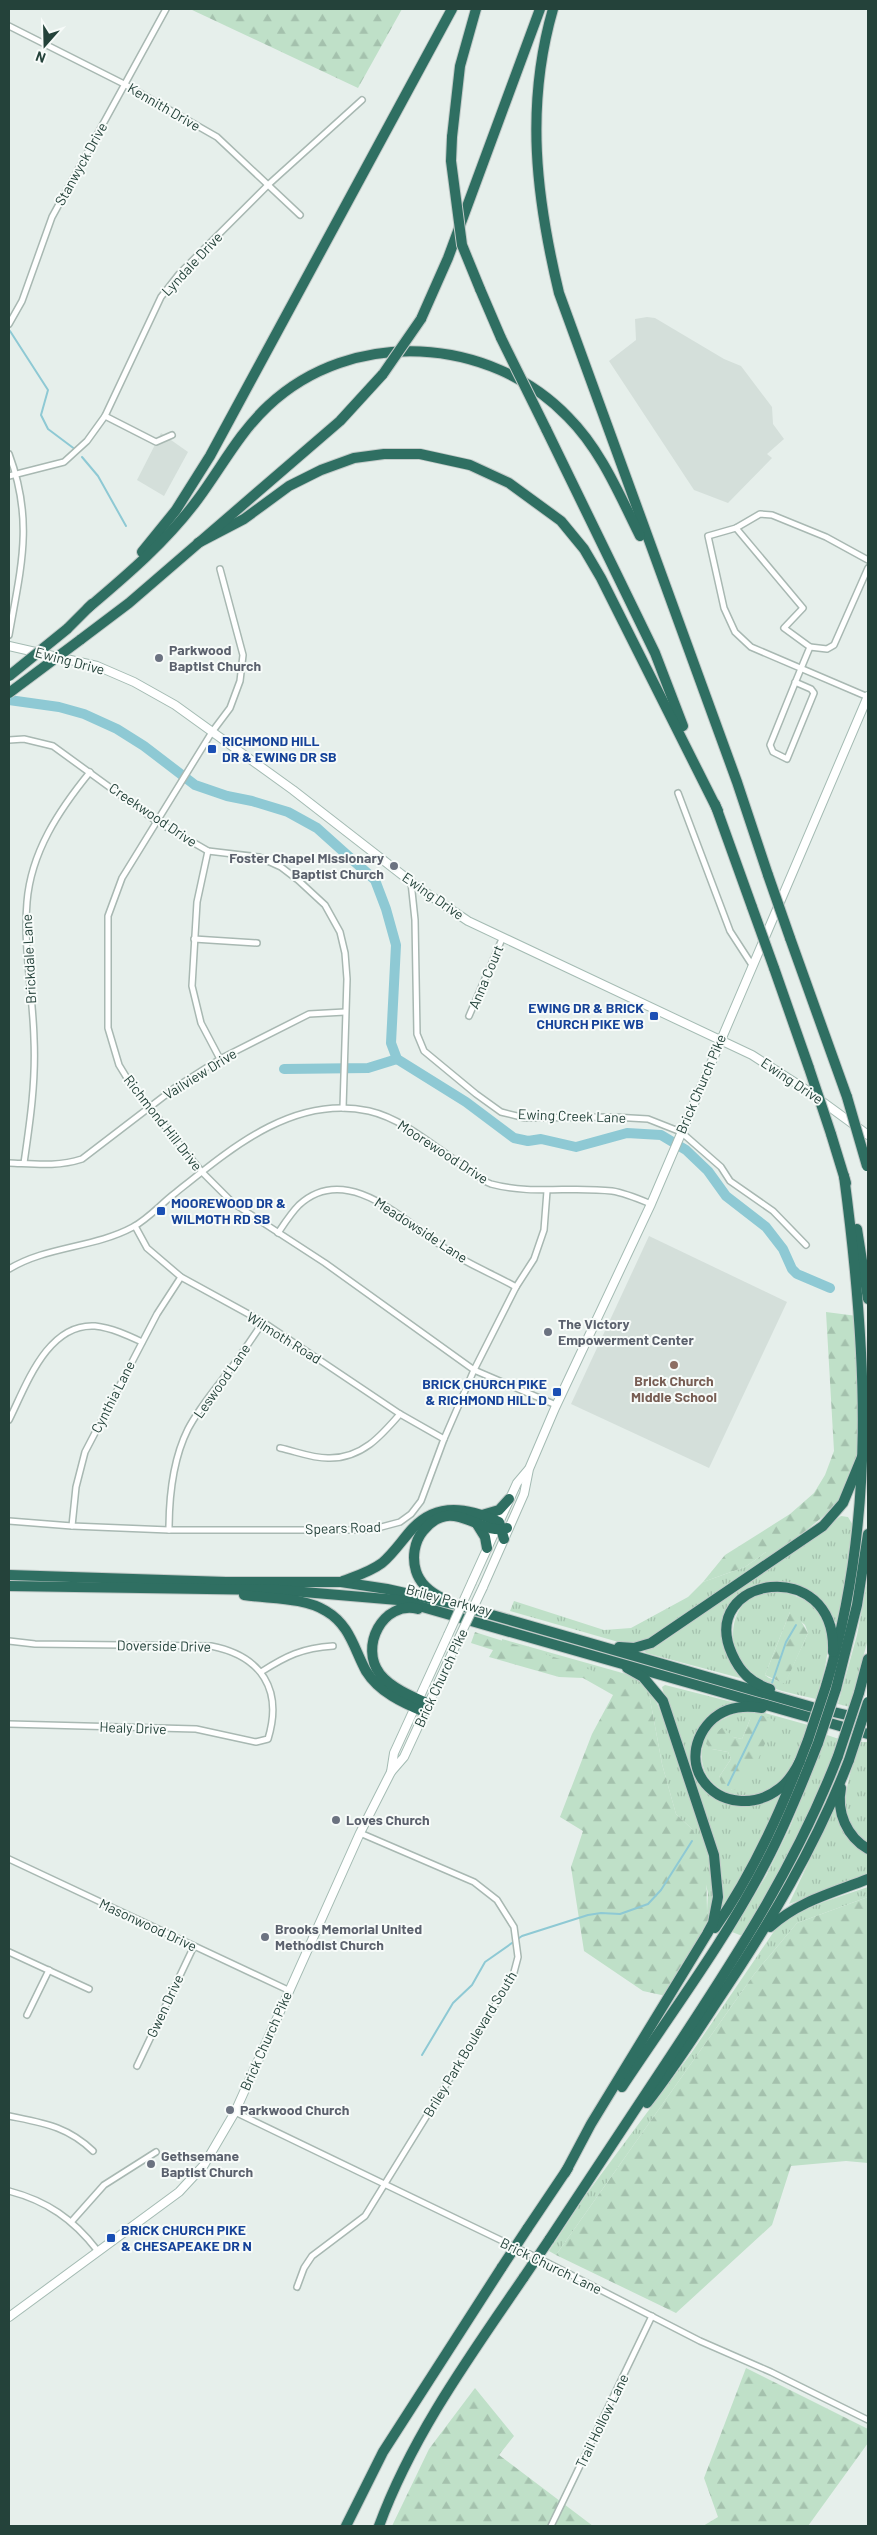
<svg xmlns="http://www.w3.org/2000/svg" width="877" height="2535" font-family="Barlow,sans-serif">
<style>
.built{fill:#d4dfda}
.grass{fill:url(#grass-tufts);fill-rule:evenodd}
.forest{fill:url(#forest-firs)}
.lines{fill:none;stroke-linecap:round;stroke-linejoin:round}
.stream{stroke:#8ec9d4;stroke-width:2}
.river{stroke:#8ec9d4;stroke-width:10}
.street-casing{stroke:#a8b8b2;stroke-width:8}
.secondary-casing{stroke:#a4bbb3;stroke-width:10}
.highway-casing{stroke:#c2cac8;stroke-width:12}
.street{stroke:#fff;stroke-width:5}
.secondary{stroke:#fff;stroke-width:8}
.highway{stroke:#2f6f62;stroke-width:10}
.secondary-bridge-casing{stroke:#a4bbb3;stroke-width:10;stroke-linecap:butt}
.highway-bridge-casing{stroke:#c2cac8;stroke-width:12;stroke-linecap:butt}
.secondary-bridge{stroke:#fff;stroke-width:8}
.highway-bridge{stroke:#2f6f62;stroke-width:10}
.worship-dot{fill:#6b7280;stroke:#f7fbf9;stroke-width:2}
.transit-dot{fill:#1a4fb4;stroke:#f7fbf9;stroke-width:2}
.education-dot{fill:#8d6e63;stroke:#f7fbf9;stroke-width:2}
.labels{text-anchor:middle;stroke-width:4;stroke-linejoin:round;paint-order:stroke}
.street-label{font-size:14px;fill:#24423a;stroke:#f7fbf9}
.worship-label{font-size:14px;font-weight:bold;fill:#5b616d;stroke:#f7fbf9;text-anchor:start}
.transit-label{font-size:14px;font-weight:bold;fill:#164399;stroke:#f7fbf9;text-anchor:start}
.education-label{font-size:14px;font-weight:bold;fill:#785e54;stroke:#f7fbf9}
</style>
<defs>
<pattern id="grass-tufts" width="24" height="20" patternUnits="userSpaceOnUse" patternTransform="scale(1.25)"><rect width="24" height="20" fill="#bfe0c8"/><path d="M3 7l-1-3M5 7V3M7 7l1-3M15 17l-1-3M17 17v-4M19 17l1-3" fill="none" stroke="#a4c1ad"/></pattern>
<pattern id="forest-firs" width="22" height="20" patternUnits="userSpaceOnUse" patternTransform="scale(1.25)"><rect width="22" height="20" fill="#bfe0c8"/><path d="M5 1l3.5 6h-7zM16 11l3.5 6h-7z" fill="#a4c1ad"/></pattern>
</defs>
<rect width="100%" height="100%" fill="#e6efeb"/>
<g class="built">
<polygon points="647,317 655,318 724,359 741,366 772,407 773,424 784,439 767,454 772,458 728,503 694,490 609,361 636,340 635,319"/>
<polygon points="161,433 188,452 164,496 137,480"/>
<polygon points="649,1236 787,1302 709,1468 571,1404"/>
</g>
<g class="grass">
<polygon points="841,1516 848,1517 854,1527 840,1619 837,1622 833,1622 822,1605 768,1583 754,1586 743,1592 728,1613 740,1678 646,1653 643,1650 666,1640"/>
<polygon points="766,1552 780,1552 654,1640 629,1645 510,1611 514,1601 604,1630 631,1628 688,1597 703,1582 745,1567"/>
<polygon points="868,1577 868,1639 850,1707 838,1704 857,1635"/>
<path d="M774,1590C841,1602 833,1647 816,1699C796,1694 767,1690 750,1676C729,1658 725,1613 752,1597C758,1593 767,1592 774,1590ZM790,1612L805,1625L808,1633L785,1683L769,1678L765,1675Z"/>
<polygon points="502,1639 626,1674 636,1678 648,1689 656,1701 665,1723 709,1857 714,1901 710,1917 707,1912 708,1893 693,1830 676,1814 662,1764 650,1699 502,1641"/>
<polygon points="665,1685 736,1703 700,1729 697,1778 747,1805 766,1801 782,1794 748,1864 718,1918 721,1901 662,1687"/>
<path d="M742,1711L765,1713L808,1725C801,1742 797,1764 785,1778C759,1811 697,1797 702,1750C703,1741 706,1733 712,1727C720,1719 732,1715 742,1711ZM751,1717L732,1790L719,1777L731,1759L728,1752L712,1749L710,1732L742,1739Z"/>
<polygon points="827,1735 839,1739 819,1794 796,1843 745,1937 732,1932 766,1876 790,1827"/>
<path d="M861,1742H868V1843C829,1822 850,1773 861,1742Z"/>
<polygon points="836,1804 868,1852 868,1876 789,1904"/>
<path d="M868,1887V1897L797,1923L755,1973L556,2255L549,2251L585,2196L692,2052L777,1927C804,1906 836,1898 868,1887Z"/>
</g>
<g class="forest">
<polygon points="190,9 402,9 358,88"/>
<polygon points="826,1312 857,1316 862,1414 857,1465 837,1505 780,1552 766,1552 745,1567 703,1582 725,1555 790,1514 814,1493 825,1475 834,1451"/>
<polygon points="795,1611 808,1633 785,1684 765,1675 790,1612"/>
<path d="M475,1632C528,1650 603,1668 650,1699L662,1764L676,1814L693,1830L706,1865L707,1912L710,1917L666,1996L643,1991L584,1951L571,1867L583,1831L560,1817L592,1734L613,1695L583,1678L559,1677L489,1657L493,1650L471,1643Z"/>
<polygon points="758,1714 772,1719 774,1723 757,1762 740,1788 732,1790 722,1785 719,1777 731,1759 728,1752 712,1749 706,1744 710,1732 717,1732 723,1727 733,1737 742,1739 751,1717"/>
<polygon points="868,1897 868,2163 846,2161 791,2166 772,2225 676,2313 556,2255 755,1973 797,1923"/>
<polygon points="746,2368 868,2429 868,2443 808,2526 703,2526 718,2517 704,2478"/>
<polygon points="475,2388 514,2436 499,2455 593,2526 392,2526 429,2449"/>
</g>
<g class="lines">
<g class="stream">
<polyline points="10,331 48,390 41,415 48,429 76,450"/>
<polyline points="82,457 98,476 126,526"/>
<polyline points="772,1683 786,1642 796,1625"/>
<polyline points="728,1785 761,1717"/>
<polyline points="422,2055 453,2003 472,1985 485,1962 522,1936 588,1915 601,1913 620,1914 648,1904 661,1890 692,1841"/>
</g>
<g class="river">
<polyline points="9,700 59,707 84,714 117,729 144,746 195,785 227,796 252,801 288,812 317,828 375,880 386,909 396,945 391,1043 397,1059 466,1102 514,1138 528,1141 541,1139 576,1147 627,1133 661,1135 686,1150 708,1171 726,1196 766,1227 783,1249 792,1269 797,1274 830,1288"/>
<polyline points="284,1069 368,1068 397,1059"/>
</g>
<g class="street-casing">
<g id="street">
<polyline points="9,26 124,84 217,137 300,215"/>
<polyline points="9,324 22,301 52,217 166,9"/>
<polyline points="105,416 156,442 172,435"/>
<path d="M9,454C34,521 21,567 9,635"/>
<polyline points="9,476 64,462 87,441 105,416 161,297 179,274 269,184 362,100"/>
<polyline points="736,528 803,608 784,628 810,647"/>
<polyline points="220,569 243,655 240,681 230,708 212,732 122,878 108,916 108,1028 119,1065 130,1083 202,1172 233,1203 325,1263 474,1370 556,1405"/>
<path d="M795,682L811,689L814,693L787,759L773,752L770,745C783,713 796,680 810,647L827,649L834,645L868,568"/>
<polyline points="868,697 751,647 735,632 724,608 708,536 736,528 760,514 772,515 826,537 868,560"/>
<polyline points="9,740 24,739 53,746 156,821 208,851 259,857 281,867 298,880 325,905 340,932 345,953 347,979 343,1108"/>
<polyline points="678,793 730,931 752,965"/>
<polyline points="208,851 197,902 192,986 201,1023 220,1059"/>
<polyline points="411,882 415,920 417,1034 424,1051 476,1094 501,1112 525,1118 613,1117 648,1119 681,1132 721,1167 730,1181 773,1211 806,1245"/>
<polyline points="194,939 257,943"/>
<polyline points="469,1016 502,939"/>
<path d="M9,1163C35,1164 57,1167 82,1159L176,1087L220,1059L309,1014L345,1012"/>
<path d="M24,1163C30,1122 36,1081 34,1039C33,994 23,948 27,902C31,852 59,810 90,772"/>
<polyline points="135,1226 147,1248 181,1277 263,1322 400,1414 444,1439"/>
<path d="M278,1233C284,1224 291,1213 299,1205C349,1159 410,1227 452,1253C472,1266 495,1275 516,1287"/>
<path d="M9,1269C47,1246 94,1248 133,1227C148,1219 161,1204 174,1194C229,1150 293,1094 369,1111C404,1119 436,1148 466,1168C474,1173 482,1181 491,1184C532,1195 571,1186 612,1191C625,1193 639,1199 651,1204"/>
<path d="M9,1420C26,1386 47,1323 95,1326C112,1328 127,1335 142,1342"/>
<path d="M280,1448C295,1451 314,1459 330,1458C362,1458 381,1436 400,1414"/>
<polyline points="9,1521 72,1526 169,1530 370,1530 400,1522 411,1514 421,1501 444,1439 474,1370 516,1287 534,1259 544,1230 547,1191"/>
<polyline points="72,1526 76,1487 85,1452 157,1314 181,1277"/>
<path d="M169,1530C169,1497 173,1459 188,1429C200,1406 217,1387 232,1367C243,1352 253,1337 263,1322"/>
<path d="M9,1641L35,1644L211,1646C262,1656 283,1690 268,1739L256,1742L196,1729L9,1724"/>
<path d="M261,1672C286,1656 302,1648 333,1646"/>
<polyline points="9,1859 288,1990"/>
<polyline points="9,1952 89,1989"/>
<polyline points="27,2015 49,1970"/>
<polyline points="137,2066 194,1946"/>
<polyline points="235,2112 546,2262 700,2341 771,2372 868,2420"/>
<path d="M9,2116C43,2123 67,2126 93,2151"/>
<path d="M9,2191C47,2201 73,2219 97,2250"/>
<polyline points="72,2221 104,2185 156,2152"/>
<polyline points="297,2287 304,2268 312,2256 365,2216 513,1976 518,1957 514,1927 497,1900 474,1882 360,1833"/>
<polyline points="551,2526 652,2316"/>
</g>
</g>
<g class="secondary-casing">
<g id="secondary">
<polyline points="9,646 97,666 134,682 175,705 293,790 419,888 468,921 752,1055 805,1089 868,1135"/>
<polyline points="472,1582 517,1483 528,1470"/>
<polyline points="483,1587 524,1494 529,1469 555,1408 651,1204 868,696"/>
<polyline points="391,1772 394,1753 448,1635"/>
<polyline points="9,2317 179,2192 204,2165 235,2112 360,1833 391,1772 404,1757 458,1640"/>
</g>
</g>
<g class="highway-casing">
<g id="highway">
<path d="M553,9C525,106 536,197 559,293L737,782L768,875"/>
<polyline points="452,137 460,66 476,9"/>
<polyline points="480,289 501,338"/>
<polyline points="421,319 448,258 540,9"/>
<polyline points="546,429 655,653 683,726"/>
<polyline points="198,543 244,519 289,486 321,470 354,458 384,454 420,454 470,465 509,483 561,521 584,549 601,578 718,811"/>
<polyline points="142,552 176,510 210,456 452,9"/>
<path d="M88,608C127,575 167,541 198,499C221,468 239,433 268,406C352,327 490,336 568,417C601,450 619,494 640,536"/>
<polyline points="67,629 92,604"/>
<polyline points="80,640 129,603 340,421 383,374"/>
<polyline points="715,804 752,907"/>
<polyline points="790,938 847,1097"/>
<polyline points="774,968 809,1068"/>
<polyline points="831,1134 846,1183"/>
<polyline points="857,1229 868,1299"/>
<polyline points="482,1515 499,1510 509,1499"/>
<polyline points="475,1521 485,1537 487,1548"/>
<polyline points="9,1575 226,1582 341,1582 387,1589 454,1604 812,1707 868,1720"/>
<path d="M343,1581C356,1576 370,1572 382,1563C394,1553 402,1540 413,1528C438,1502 468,1508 499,1522L504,1539"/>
<polyline points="9,1586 280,1590 398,1600 868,1734"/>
<path d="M244,1595C270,1599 304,1597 326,1611C350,1625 354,1649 366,1671C379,1692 403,1703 425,1712"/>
<path d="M442,1598C430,1592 420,1584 416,1571C412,1558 414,1542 423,1531C453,1494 480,1537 507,1528"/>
<path d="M418,1609C383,1600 359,1647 380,1674C391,1688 413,1697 429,1704"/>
<polyline points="619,1647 634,1648 651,1643 823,1526 843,1503 862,1457"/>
<path d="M826,1686C877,1517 867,1349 844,1176"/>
<path d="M770,1689C751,1683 740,1672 732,1654C697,1576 837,1554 833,1652"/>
<polyline points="836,1689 857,1605 868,1534"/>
<polyline points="859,1693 868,1659"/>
<path d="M762,1708C750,1706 739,1706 728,1710C701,1720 686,1754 702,1779C720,1806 756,1807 780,1788C789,1781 795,1771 800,1761"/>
<path d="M841,1788C836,1812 847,1837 868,1849"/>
<path d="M770,1927C799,1901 832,1893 868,1879"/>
<path d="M715,1928C755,1870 783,1806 808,1740"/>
<path d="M622,2087C671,2013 725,1941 766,1862C786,1824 802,1784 818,1743"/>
<path d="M647,2103C672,2071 694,2037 716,2003C768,1926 816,1846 849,1760"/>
<polyline points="565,2173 591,2124 707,1934 713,1923 718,1897 714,1855 663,1701 643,1677 627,1668"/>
<polyline points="527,2229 568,2168"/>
<path d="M549,2240C590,2178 631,2116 672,2054C736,1957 796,1865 838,1756"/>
<polyline points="346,2526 383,2452 502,2267"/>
<path d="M379,2526C412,2436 470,2356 524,2277"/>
</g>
</g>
<use href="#street" class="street"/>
<use href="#secondary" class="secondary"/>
<use href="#highway" class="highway"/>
<g class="secondary-bridge-casing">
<g id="secondary-bridge">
<polyline points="448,1635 472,1582"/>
<polyline points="458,1640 483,1587"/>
</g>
</g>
<g class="highway-bridge-casing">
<g id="highway-bridge">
<polyline points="452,137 451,161 462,245 480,289"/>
<polyline points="501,338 546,429"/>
<polyline points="383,374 421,319"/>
<polyline points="9,676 67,629"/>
<polyline points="9,693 80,640"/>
<polyline points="768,875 790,938"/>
<polyline points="752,907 774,968"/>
<polyline points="809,1068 831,1134"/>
<polyline points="847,1097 867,1166"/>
<polyline points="808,1740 826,1686"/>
<polyline points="818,1743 836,1689"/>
<polyline points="838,1756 859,1693"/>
<polyline points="849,1760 868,1702"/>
<polyline points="502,2267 527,2229"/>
<polyline points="524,2277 549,2240"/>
</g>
</g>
<use href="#secondary-bridge" class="secondary-bridge"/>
<use href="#highway-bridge" class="highway-bridge"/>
</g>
<g class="worship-dot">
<circle cx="159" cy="658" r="5"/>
<circle cx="394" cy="866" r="5"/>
<circle cx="548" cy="1332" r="5"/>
<circle cx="336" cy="1820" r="5"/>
<circle cx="265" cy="1937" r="5"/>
<circle cx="230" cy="2110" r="5"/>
<circle cx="151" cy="2164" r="5"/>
</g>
<g class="transit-dot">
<rect x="207" y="744" width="10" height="10" rx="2.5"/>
<rect x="649" y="1011" width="10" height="10" rx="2.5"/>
<rect x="156" y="1206" width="10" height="10" rx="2.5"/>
<rect x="552" y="1387" width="10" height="10" rx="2.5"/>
<rect x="106" y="2233" width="10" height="10" rx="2.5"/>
</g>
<circle class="education-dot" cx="674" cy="1365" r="5"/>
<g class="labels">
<g class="street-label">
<text transform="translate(164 107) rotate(30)" y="5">Kennith Drive</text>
<text transform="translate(81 164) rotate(-61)" y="5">Stanwyck Drive</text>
<text transform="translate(192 264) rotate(-47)" y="5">Lyndale Drive</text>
<text transform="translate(70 661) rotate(15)" y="5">Ewing Drive</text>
<text transform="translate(153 815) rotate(34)" y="5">Creekwood Drive</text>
<text transform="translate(433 896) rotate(35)" y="5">Ewing Drive</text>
<text transform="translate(29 959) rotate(-93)" y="5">Brickdale Lane</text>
<text transform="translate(486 977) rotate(-67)" y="5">Anna Court</text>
<text transform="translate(200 1074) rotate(-32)" y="5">Vailview Drive</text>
<text transform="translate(792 1081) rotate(34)" y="5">Ewing Drive</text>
<text transform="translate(701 1084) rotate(-67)" y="5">Brick Church Pike</text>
<text transform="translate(572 1116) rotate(2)" y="5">Ewing Creek Lane</text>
<text transform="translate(163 1123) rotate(52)" y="5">Richmond Hill Drive</text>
<text transform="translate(443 1152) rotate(33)" y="5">Moorewood Drive</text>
<text transform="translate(421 1230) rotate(33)" y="5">Meadowside Lane</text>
<text transform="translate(284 1338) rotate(32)" y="5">Wilmoth Road</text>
<text transform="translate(222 1381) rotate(-55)" y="5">Leswood Lane</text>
<text transform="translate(113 1397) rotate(-63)" y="5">Cynthia Lane</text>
<text transform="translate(343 1528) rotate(-2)" y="5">Spears Road</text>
<text transform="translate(449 1600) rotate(15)" y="5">Briley Parkway</text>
<text transform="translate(164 1646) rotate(1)" y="5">Doverside Drive</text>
<text transform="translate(441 1678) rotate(-65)" y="5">Brick Church Pike</text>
<text transform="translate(133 1728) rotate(2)" y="5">Healy Drive</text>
<text transform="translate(148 1925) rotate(25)" y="5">Masonwood Drive</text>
<text transform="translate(165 2006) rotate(-65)" y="5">Gwen Drive</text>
<text transform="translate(266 2041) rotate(-66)" y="5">Brick Church Pike</text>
<text transform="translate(470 2044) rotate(-59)" y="5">Briley Park Boulevard South</text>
<text transform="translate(551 2266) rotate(26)" y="5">Brick Church Lane</text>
<text transform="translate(602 2421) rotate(-64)" y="5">Trail Hollow Lane</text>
</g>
<g class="worship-label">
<text x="169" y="655">Parkwood<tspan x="169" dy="16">Baptist Church</tspan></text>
<text x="384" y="863" text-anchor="end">Foster Chapel Missionary<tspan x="384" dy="16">Baptist Church</tspan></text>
<text x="558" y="1329">The Victory<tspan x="558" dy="16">Empowerment Center</tspan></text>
<text x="346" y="1825">Loves Church</text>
<text x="275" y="1934">Brooks Memorial United<tspan x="275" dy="16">Methodist Church</tspan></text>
<text x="240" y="2115">Parkwood Church</text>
<text x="161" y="2161">Gethsemane<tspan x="161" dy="16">Baptist Church</tspan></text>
</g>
<g class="transit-label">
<text x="222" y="746">RICHMOND HILL<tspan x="222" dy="16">DR &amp; EWING DR SB</tspan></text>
<text x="644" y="1013" text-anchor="end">EWING DR &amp; BRICK<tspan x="644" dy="16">CHURCH PIKE WB</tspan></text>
<text x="171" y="1208">MOOREWOOD DR &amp;<tspan x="171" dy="16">WILMOTH RD SB</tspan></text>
<text x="547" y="1389" text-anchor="end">BRICK CHURCH PIKE<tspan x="547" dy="16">&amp; RICHMOND HILL D</tspan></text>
<text x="121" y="2235">BRICK CHURCH PIKE<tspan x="121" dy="16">&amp; CHESAPEAKE DR N</tspan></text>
</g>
<g class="education-label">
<text x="674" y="1386">Brick Church<tspan x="674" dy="16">Middle School</tspan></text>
</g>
</g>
<rect width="877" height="2535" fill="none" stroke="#24423a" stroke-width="20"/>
<g transform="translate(45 45) rotate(200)" stroke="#f7fbf9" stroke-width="4" paint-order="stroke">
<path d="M0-4L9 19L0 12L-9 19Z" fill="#24423a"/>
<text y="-8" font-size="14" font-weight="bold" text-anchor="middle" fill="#24423a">N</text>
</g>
</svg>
